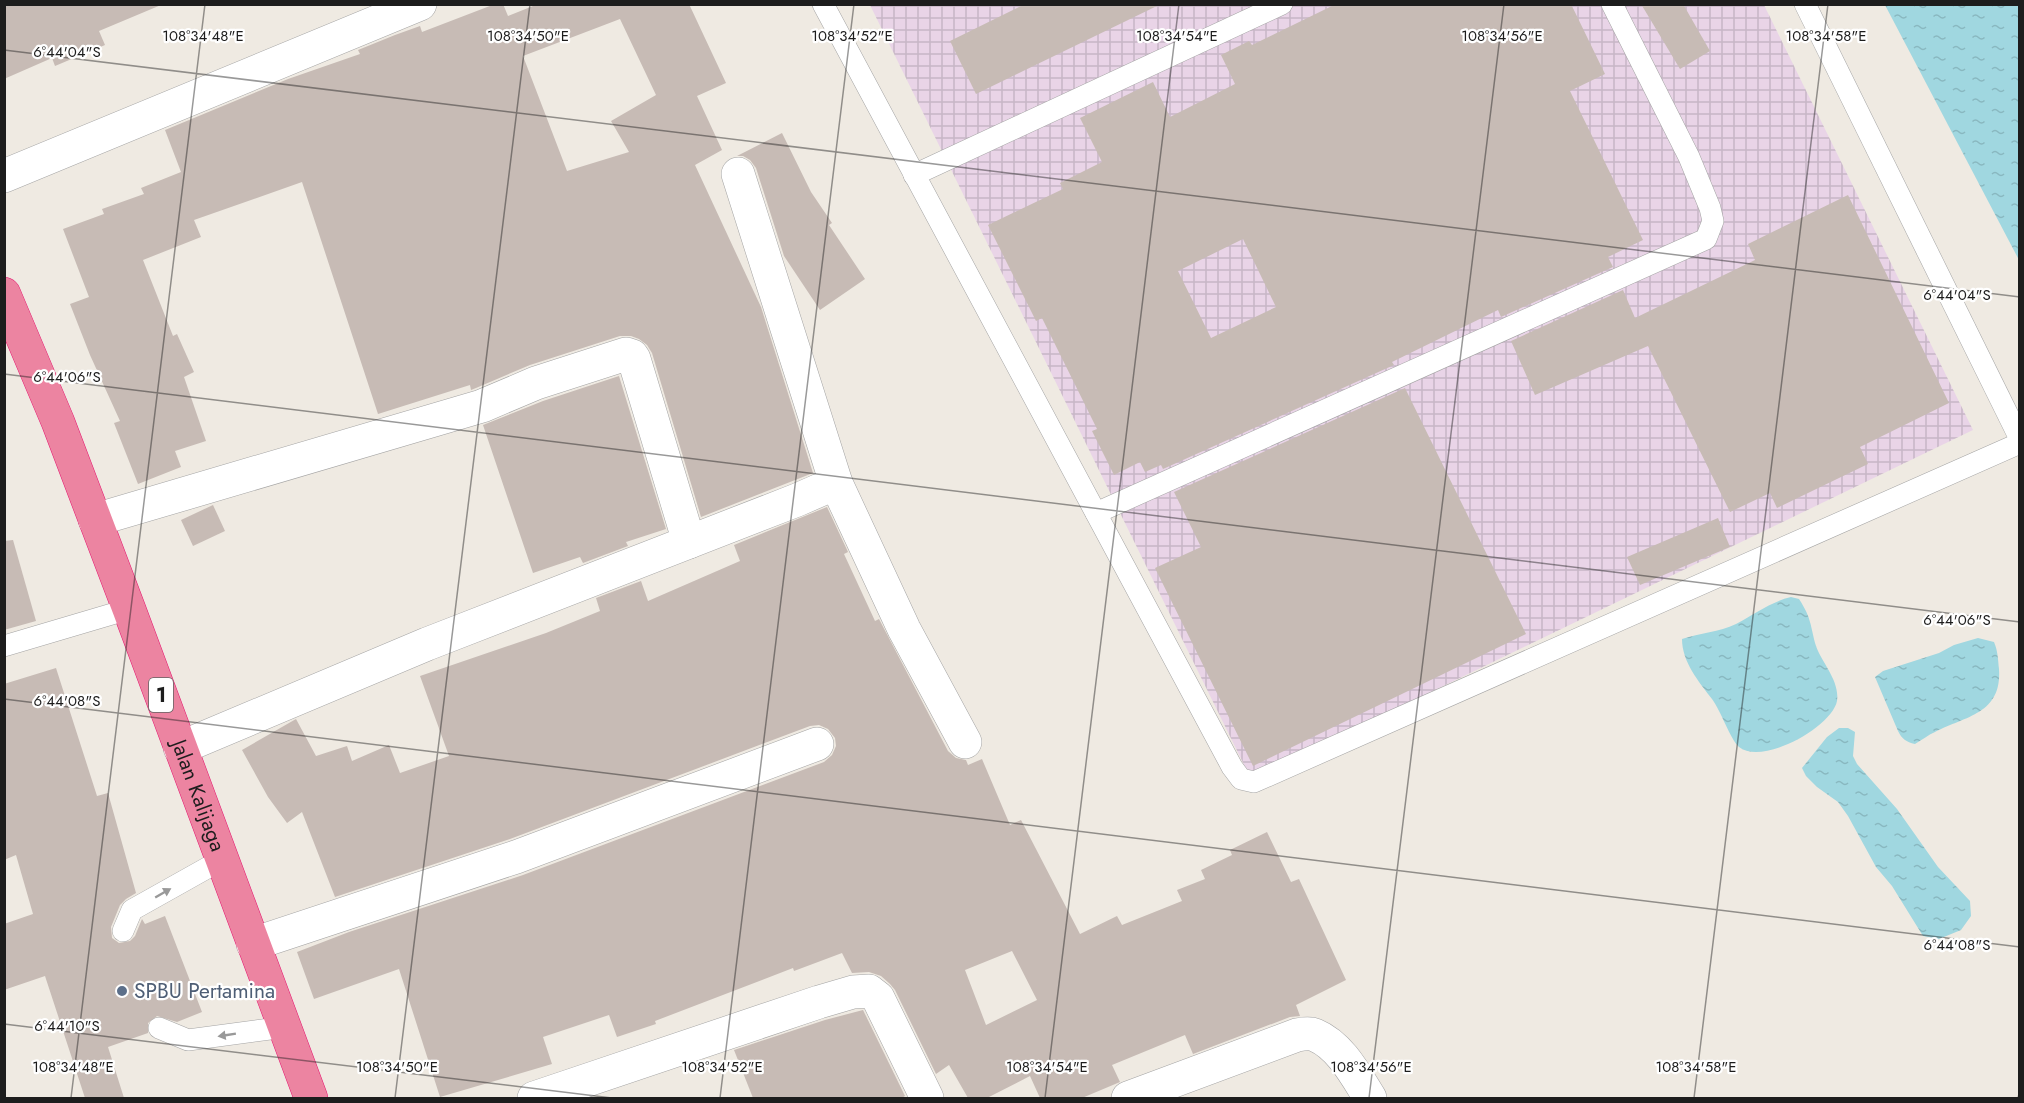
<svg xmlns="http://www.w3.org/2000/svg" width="2024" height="1103" font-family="Jost,sans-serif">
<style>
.industrial{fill:url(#industrial-grid)}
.water{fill:url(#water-ripples)}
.building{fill:#c7bbb5;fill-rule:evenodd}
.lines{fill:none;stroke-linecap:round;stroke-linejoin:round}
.lane-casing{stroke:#a4a4a4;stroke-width:22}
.street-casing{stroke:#a4a4a4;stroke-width:34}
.highway-casing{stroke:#e41871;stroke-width:34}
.lane{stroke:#fff;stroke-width:21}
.street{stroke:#fff;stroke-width:33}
.highway{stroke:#ec84a1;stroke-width:33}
.oneway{fill:#999}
.ticks{fill:none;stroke:#1d1d1d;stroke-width:1.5;stroke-opacity:0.45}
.service-dot{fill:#5c6f8a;stroke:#fff;stroke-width:2}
.labels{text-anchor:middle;stroke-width:4.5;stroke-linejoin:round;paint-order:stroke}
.shield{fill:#fff;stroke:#616161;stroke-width:1.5}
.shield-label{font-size:20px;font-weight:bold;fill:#1d1d1d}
.street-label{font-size:21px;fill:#1d1d1d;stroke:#fff}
.service-label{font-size:21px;fill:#4e5e75;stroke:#fff;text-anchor:start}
.ticks-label{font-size:15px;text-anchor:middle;fill:#1d1d1d;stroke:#fff;stroke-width:4.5;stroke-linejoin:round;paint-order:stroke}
</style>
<defs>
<pattern id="industrial-grid" width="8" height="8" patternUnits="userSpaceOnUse" patternTransform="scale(1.5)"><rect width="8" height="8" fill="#e9d4e7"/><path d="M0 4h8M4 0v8" fill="none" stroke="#c7b6c6"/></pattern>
<pattern id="water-ripples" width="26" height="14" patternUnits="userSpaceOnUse" patternTransform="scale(1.5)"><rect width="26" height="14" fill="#a0d7e0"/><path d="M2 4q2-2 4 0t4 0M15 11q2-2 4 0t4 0" fill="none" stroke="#89b8c0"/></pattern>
</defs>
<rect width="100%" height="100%" fill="#efeae2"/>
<polygon class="industrial" points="870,5 1764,5 1973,430 1251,779"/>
<g class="water">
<polygon points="1885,5 2019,5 2019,260"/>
<path d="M1791,597L1799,599C1812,619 1810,625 1816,646C1822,663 1840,681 1837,701C1832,727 1762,766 1739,747C1730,739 1721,711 1712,699C1699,682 1682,662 1682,639C1700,633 1719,632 1736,624C1755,614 1770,602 1791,597Z"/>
<path d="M1978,638L1994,642C1998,651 1998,660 1999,669C2002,714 1966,716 1935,732C1928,735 1922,740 1915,744C1906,742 1902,739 1898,731L1875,677L1883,671L1939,653L1954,645Z"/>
<polygon points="1839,728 1848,728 1855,732 1853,756 1857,764 1897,809 1938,867 1970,901 1971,916 1961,930 1939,939 1923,936 1892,886 1876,867 1848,816 1838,802 1817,787 1806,776 1802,768 1827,737"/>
</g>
<g class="building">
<polygon points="4,4 161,4 161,5 99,31 105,45 55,66 52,58 4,79"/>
<path d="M495,4H503L508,16L538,4H689L726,83L697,96L722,150L695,165L761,307L813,473L701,517L652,353L647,345L639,339L631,336H620L530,365L476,388L471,390L470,385L378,414L302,182L194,220L201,237L143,260L173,336L177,334L194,372L184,377L206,441L175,451L181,467L138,484L114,423L120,421L90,355L70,304L89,297L63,229L104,214L102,209L144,194L141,188L181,172L165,130L288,79L360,54L358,50L395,35L420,26L422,32ZM620,19L656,95L611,121L629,152L567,171L523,56Z"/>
<polygon points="1025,4 1161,4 976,94 950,41"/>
<path d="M1336,4H1571L1605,74L1570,91L1643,240L1608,257L1613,267L1501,317L1498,310L1392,362L1394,365L1163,469L1161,465L1145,472L1140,462L1114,475L1092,431L1097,429L1042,318L1036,321L988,225L1063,189L1060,183L1102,162L1080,118L1153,82L1170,117L1235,84L1221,55L1249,41L1252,45ZM1243,239L1276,307L1211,338L1178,271Z"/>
<polygon points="1641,4 1683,4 1710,51 1680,69"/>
<polygon points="782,133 811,192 832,223 829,225 865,279 820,310 784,256 756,168 750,160 743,156 737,156"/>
<polygon points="1848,195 1949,403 1860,447 1868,464 1777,508 1770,493 1730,512 1648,346 1535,395 1511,341 1623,290 1635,318 1755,260 1748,244"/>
<polygon points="619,376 666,529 626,542 628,546 583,563 580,557 533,573 483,425 543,401"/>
<polygon points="1405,388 1526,634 1253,766 1155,568 1201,547 1174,492"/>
<polygon points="213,505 225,531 193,546 181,520"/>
<path d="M827,507L848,552L844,554L875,621L879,619L948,751L956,758L966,760L968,765L982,759L1010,825L1021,820L1080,934L1117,916L1122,925L1182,901L1177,890L1205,879L1201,870L1232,855L1230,850L1267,832L1291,882L1299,879L1346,980L1296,1005L1300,1016L1290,1017L1193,1054L1185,1035L1112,1065L1120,1082L1082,1098H1040L1030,1076L987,1098H968L949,1065L936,1074L895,990L890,984L881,976L869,972L852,973L842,953L794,971L793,968L655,1021L656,1024L617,1037L609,1015L543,1037L552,1064L440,1097L399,969L314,999L297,952L349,932L523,875L824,762L832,755L836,746L835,738L828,729L819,725L810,726L510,839L335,897L302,812L287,823L268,797L242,750L296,719L316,756L347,746L352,761L389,745L400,773L449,756L420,676L546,633L600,611L596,598L641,581L648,601L740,561L734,545ZM1012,951L1037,1000L986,1025L965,970Z"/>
<polygon points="1718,518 1730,547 1640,585 1627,557"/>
<polygon points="13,540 36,621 4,630 4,541"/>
<polygon points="56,668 97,796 108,793 136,893 126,899 120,905 111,927 112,938 119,943 130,941 135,936 142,919 145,924 165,916 202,1012 177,1022 157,1016 148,1023 148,1033 108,1047 124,1098 85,1098 45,976 4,990 4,924 33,914 16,855 4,860 4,684"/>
<polygon points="863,1010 905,1096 902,1098 753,1098 734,1050 825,1020"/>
</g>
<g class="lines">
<g class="lane-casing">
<g id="lane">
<polyline points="823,4 1232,767 1241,779 1254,782 2020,443"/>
<polyline points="1805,4 2020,439"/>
<polyline points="914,175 1282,4"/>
<polyline points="1096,513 1706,239 1713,221 1710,208 1689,157 1612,4"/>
<polyline points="4,646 129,609"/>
<polyline points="123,931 132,910 223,859"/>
<polyline points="159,1028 188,1040 285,1027"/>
</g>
</g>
<g class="street-casing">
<g id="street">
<polyline points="738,174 836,483 904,629 965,742"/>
<polyline points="4,176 420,4"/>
<polyline points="95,520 482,406 536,383 626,354 632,356 634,359 689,542"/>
<polyline points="180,748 427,644 797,500 836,483"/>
<polyline points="253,944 516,857 817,744"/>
<polyline points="534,1098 819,1002 853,992 869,991 878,998 927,1098"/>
<path d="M1128,1098L1297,1035C1302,1034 1310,1033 1315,1035C1341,1046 1356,1076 1370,1098"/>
</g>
</g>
<g class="highway-casing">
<g id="highway">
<path id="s1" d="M4,294L58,422L129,609L311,1098"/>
</g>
</g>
<use href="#lane" class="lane"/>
<use href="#street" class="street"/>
<use href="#highway" class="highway"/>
</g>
<defs><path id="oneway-solid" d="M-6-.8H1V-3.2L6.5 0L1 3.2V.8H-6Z" transform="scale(1.5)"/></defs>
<g class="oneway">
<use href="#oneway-solid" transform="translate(163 893) rotate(-30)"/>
<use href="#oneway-solid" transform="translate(227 1035) rotate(171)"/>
</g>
<path class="ticks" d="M4,50L2020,297M4,374L2020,622M4,699L2020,947M4,1024L612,1098M71,1098L205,4M395,1098L530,4M720,1098L854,4M1045,1098L1179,4M1369,1098L1504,4M1694,1098L1828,4M2018,1098L2020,1090"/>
<circle class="service-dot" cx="122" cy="991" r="6"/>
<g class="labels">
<rect class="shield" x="149" y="678" width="24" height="34" rx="4.5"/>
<g class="shield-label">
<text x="161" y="702">1</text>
</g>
<g class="street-label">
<text dy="7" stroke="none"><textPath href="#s1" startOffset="538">Jalan Kalijaga</textPath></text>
</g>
<g class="service-label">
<text x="134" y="998">SPBU Pertamina</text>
</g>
</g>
<g class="ticks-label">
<text x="203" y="41">108°34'48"E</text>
<text x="528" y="41">108°34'50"E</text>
<text x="852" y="41">108°34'52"E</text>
<text x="1177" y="41">108°34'54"E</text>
<text x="1502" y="41">108°34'56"E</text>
<text x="1826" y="41">108°34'58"E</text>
<text x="67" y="57">6°44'04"S</text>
<text x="1957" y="300">6°44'04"S</text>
<text x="67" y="382">6°44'06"S</text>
<text x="1957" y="625">6°44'06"S</text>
<text x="67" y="706">6°44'08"S</text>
<text x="1957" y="950">6°44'08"S</text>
<text x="67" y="1031">6°44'10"S</text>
<text x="73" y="1072">108°34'48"E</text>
<text x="397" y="1072">108°34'50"E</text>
<text x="722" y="1072">108°34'52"E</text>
<text x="1047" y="1072">108°34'54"E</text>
<text x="1371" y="1072">108°34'56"E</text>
<text x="1696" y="1072">108°34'58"E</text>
</g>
<rect width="2024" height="1103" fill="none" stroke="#1d1d1d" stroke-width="12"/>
</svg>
